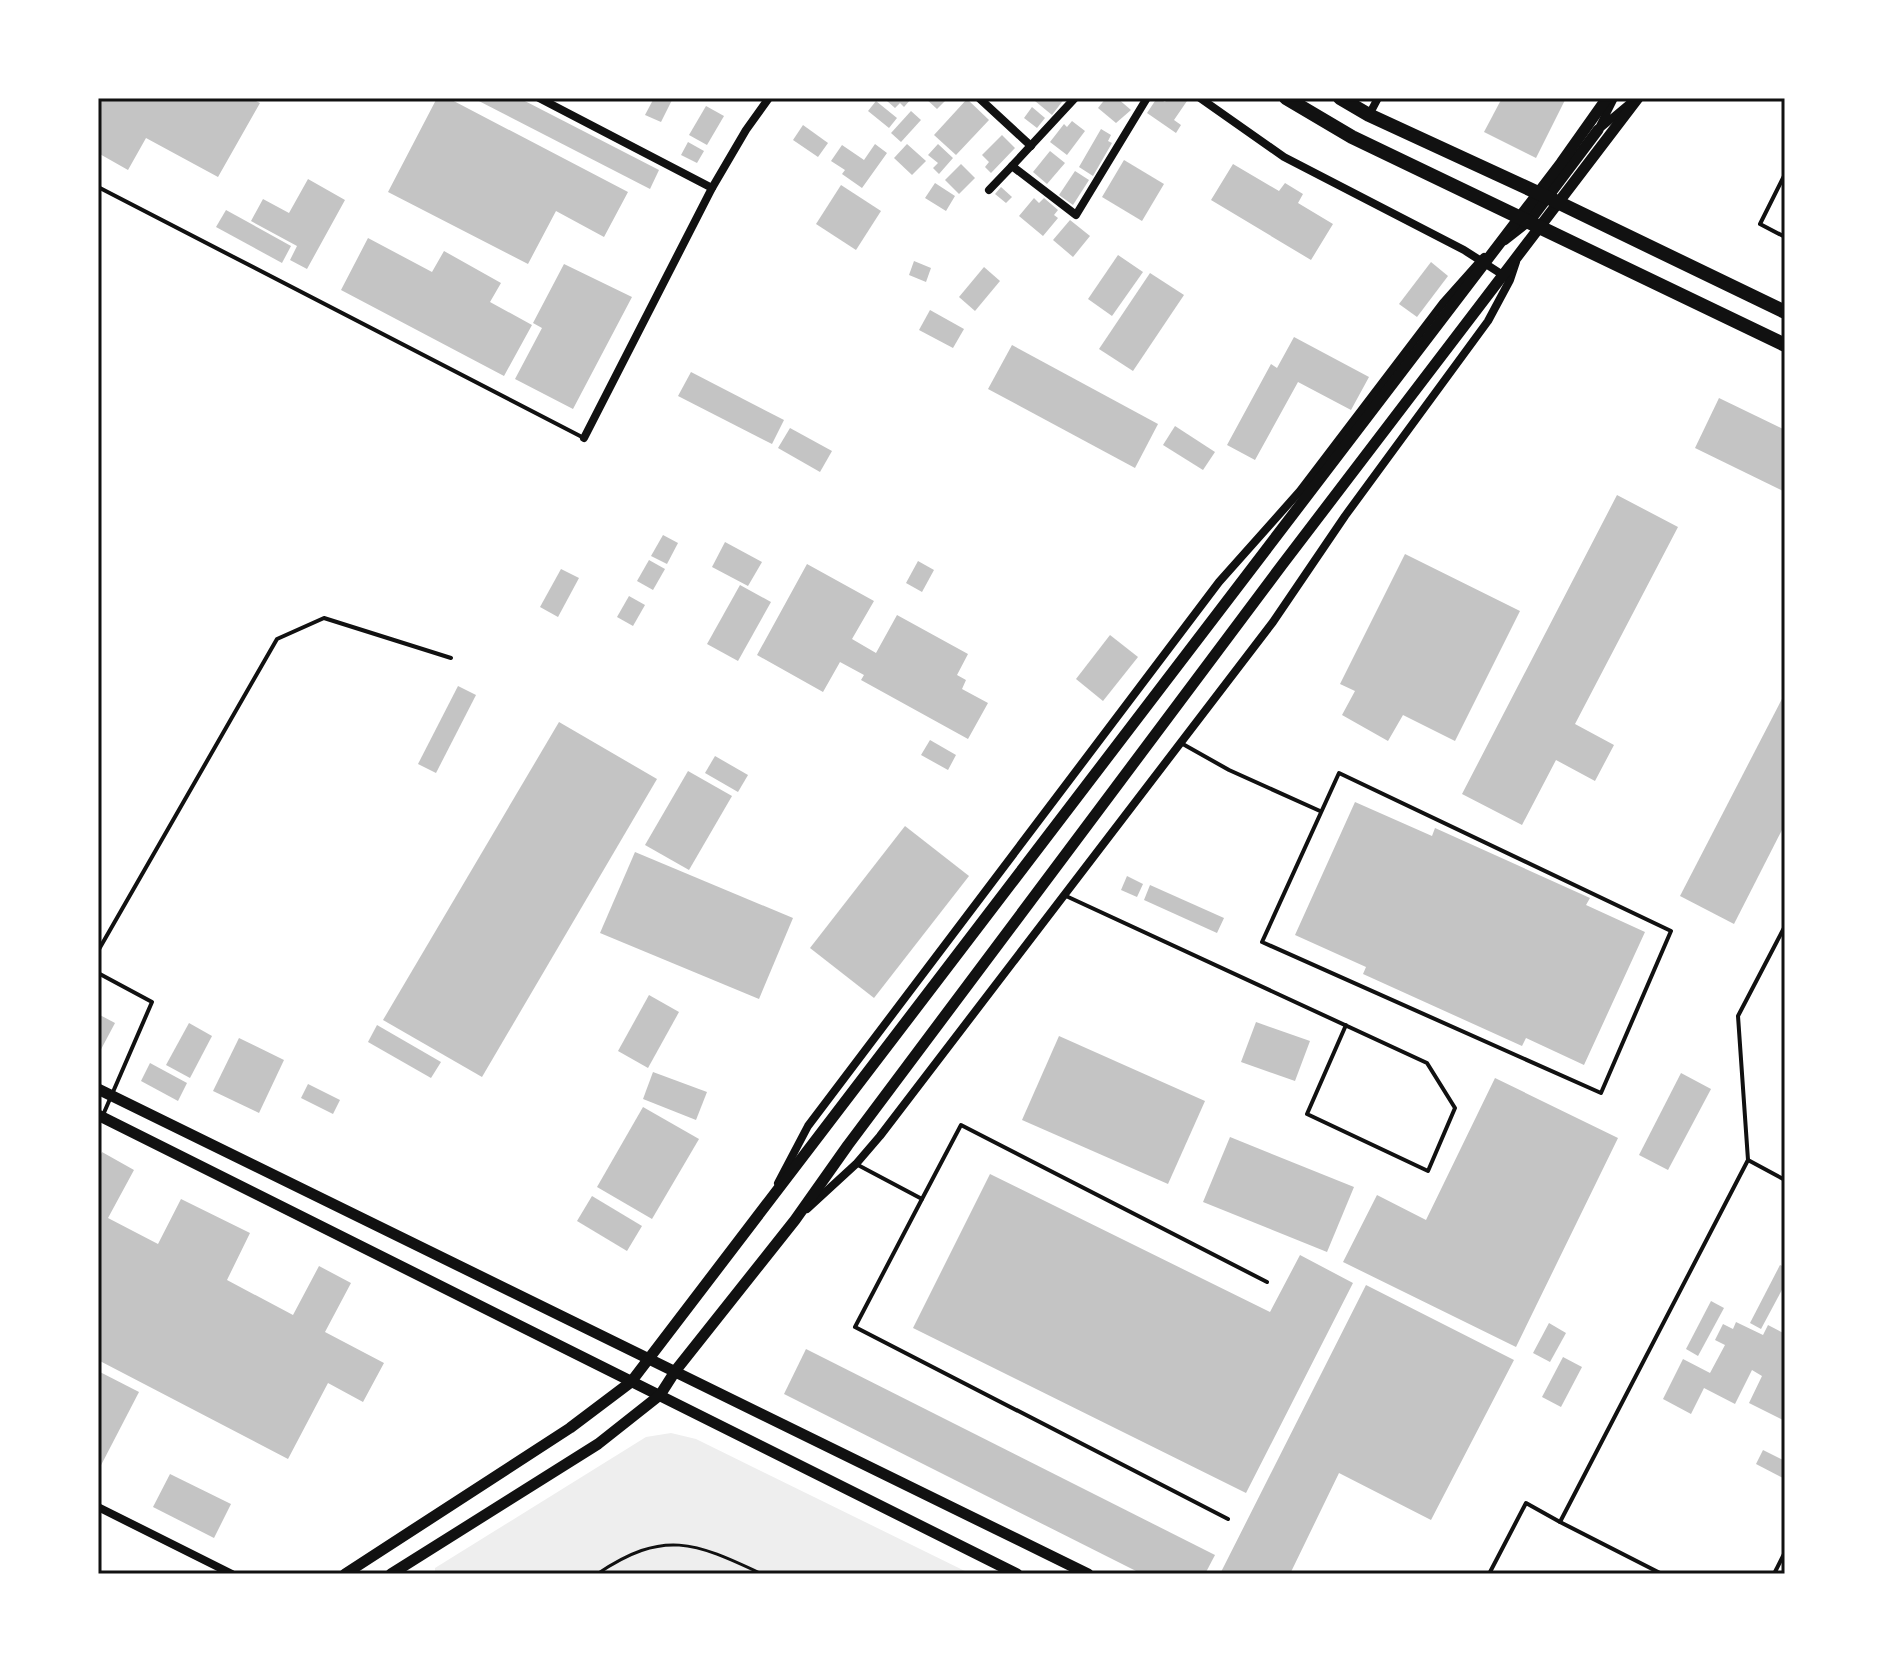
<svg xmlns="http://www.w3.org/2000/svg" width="1883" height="1672" font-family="'Source Serif 4',serif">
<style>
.green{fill:#eee}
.building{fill:#c4c4c4}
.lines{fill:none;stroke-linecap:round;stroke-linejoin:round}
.path{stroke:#111;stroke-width:3}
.service{stroke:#111;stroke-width:4}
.minor{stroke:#111;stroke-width:8}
.tertiary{stroke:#111;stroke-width:11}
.primary{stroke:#111;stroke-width:14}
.neatline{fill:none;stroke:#111;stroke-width:3}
</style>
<rect width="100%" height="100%" fill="#fff"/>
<polygon class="green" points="671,1433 696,1439 971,1574 435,1574 435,1568 646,1437"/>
<g class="building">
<polygon points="98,98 250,98 260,103 218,177 146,138 128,170 98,153"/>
<polygon points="437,98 448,98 628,192 604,237 556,211 528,264 388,192"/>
<polygon points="473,98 519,98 659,170 650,189"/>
<polygon points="654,98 673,98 661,122 645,115"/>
<polygon points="890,98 912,98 904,107 900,103 895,108 887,101"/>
<polygon points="925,98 942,98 945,101 937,109"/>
<polygon points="1037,98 1065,98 1052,115 1035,101"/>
<polygon points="1106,98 1117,98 1131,110 1116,123 1098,108"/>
<polygon points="1157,98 1165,102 1168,98 1182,98 1187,101 1174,120 1181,125 1176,133 1147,113"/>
<polygon points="1502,98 1566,98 1536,158 1484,132"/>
<polygon points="967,99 989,120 956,155 934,135"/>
<polygon points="876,101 897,118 889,128 868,111"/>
<polygon points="706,106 724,116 707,145 689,135"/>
<polygon points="1032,107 1045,118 1037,128 1024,118"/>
<polygon points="911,111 921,120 901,142 891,133"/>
<polygon points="1072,121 1085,131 1067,155 1050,142 1064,124 1067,127"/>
<polygon points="803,125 828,143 818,157 793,140"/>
<polygon points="1101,129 1111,135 1108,141 1112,143 1093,176 1079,167"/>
<polygon points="1002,135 1015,148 991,173 985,167 989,162 982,155"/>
<polygon points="688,142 704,151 697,163 681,155"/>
<polygon points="875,144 887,153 862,188 842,174 845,170 831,161 842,145 864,160"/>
<polygon points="907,144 926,161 912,175 894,158"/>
<polygon points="938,144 953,158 939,174 933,168 938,163 928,155"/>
<polygon points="1050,151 1065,163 1047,184 1033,172"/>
<polygon points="1124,160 1164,184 1142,221 1102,197"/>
<polygon points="961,164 975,178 959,194 945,180"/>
<polygon points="1233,164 1279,191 1285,183 1303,194 1298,203 1333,224 1311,260 1211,200"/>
<polygon points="1075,171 1089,180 1073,205 1059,195"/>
<polygon points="308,179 345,200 307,269 290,260 297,246 251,221 263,199 289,213"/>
<polygon points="935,183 955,196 946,211 925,198"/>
<polygon points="841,185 881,211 856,250 816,224"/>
<polygon points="1001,187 1012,197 1006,203 995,194"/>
<polygon points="1034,198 1039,203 1044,198 1058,210 1054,215 1058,218 1043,236 1019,216"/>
<polygon points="226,210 291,246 282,263 216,227"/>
<polygon points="1070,220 1090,236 1073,257 1053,240"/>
<polygon points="368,238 432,272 444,251 501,283 490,302 532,325 504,376 341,290"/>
<polygon points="1118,255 1143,272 1112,316 1088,299"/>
<polygon points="914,261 931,268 926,282 909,275"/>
<polygon points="1431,262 1448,276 1417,317 1399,304"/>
<polygon points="564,264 632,297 573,409 515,379 542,328 533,323"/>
<polygon points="984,267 1000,281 975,311 959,297"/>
<polygon points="1150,273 1184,295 1133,371 1099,349"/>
<polygon points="930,310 964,329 953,348 919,330"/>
<polygon points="1294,337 1369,377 1351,410 1298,382 1255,460 1227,445 1271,364 1277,368"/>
<polygon points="1012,345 1158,424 1135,468 988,389"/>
<polygon points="691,372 784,420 772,444 678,396"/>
<polygon points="1719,398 1785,430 1785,492 1695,448"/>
<polygon points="1175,426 1215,452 1203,470 1163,445"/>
<polygon points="790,428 832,451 820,472 778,448"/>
<polygon points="1617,495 1678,527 1575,724 1614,745 1595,781 1556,760 1522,825 1462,794"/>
<polygon points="663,535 678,543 667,564 651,556"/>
<polygon points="725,542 762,562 748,586 712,567"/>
<polygon points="1405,554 1520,611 1455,741 1403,715 1388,741 1342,715 1355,691 1340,684"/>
<polygon points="649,560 665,569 653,590 637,581"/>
<polygon points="918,561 934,570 922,592 906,583"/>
<polygon points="807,564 874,601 852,639 876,653 897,615 968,654 957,675 966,680 962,689 988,703 968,739 861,680 864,675 840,662 823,692 757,655"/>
<polygon points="561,569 579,578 558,617 540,607"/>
<polygon points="740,585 771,602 738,661 707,644"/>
<polygon points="629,596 645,605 633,626 617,617"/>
<polygon points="1110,635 1138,657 1103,701 1076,679"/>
<polygon points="458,686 476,695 436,773 418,764"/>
<polygon points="1785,693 1785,824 1734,924 1680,896"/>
<polygon points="559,722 657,779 482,1077 383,1020"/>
<polygon points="930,740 956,755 948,770 921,755"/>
<polygon points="715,756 748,775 738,792 705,773"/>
<polygon points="688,771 732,796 689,870 645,845"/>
<polygon points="1355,802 1432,836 1435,828 1590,898 1586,905 1645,932 1584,1065 1526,1038 1522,1046 1363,974 1366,967 1295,935"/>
<polygon points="905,826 969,876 874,998 810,948"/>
<polygon points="635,852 793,918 759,999 600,933"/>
<polygon points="1127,876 1143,884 1137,897 1121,890"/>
<polygon points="1150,885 1224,918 1217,933 1144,900"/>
<polygon points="649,995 679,1012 648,1068 618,1051"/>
<polygon points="98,1014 115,1023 98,1055"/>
<polygon points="1256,1022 1310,1041 1295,1081 1241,1062"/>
<polygon points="189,1023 212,1036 190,1078 166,1065"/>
<polygon points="377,1025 441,1062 431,1078 368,1042"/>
<polygon points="1059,1036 1205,1101 1168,1184 1022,1120"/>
<polygon points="239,1038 284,1060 259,1113 213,1091"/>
<polygon points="150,1063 187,1083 178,1101 141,1081"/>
<polygon points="653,1072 707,1092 696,1120 643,1099"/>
<polygon points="1681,1073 1711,1089 1668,1170 1639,1155"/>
<polygon points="1495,1078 1618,1138 1516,1347 1343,1262 1377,1195 1426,1220"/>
<polygon points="308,1084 340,1100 333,1114 301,1098"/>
<polygon points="643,1107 699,1139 652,1219 597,1187"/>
<polygon points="1230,1137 1354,1187 1327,1252 1203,1202"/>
<polygon points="102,1152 134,1170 108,1218 158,1244 181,1199 250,1233 227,1280 293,1315 319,1266 351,1283 325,1332 384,1363 363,1402 328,1383 288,1459 98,1360 98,1161"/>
<polygon points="990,1174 1270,1312 1300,1255 1353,1283 1246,1493 913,1328"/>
<polygon points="592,1196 642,1226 627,1251 577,1221"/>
<polygon points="1780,1265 1785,1267 1785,1284 1761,1329 1750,1323"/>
<polygon points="1366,1285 1514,1360 1431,1520 1339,1473 1290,1574 1220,1574"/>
<polygon points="1711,1301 1724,1308 1698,1356 1686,1349"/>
<polygon points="1736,1322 1763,1335 1768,1325 1785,1334 1785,1421 1749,1403 1762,1376 1752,1370 1735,1404 1704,1388 1691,1414 1663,1399 1683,1359 1710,1373 1725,1345 1715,1340 1723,1324 1733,1329"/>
<polygon points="1549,1323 1566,1333 1550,1362 1533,1353"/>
<polygon points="806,1349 1215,1555 1205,1574 1142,1574 784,1394"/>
<polygon points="1563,1357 1582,1367 1561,1407 1542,1397"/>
<polygon points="98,1371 139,1392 98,1471"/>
<polygon points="1763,1450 1785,1461 1785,1479 1756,1464"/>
<polygon points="170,1474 231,1504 214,1538 153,1507"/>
</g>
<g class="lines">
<path class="path" d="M597,1574C664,1529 694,1542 762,1574"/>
<g class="service">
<polyline points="1785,174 1760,224 1785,237"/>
<polyline points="98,187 582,437"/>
<polyline points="1181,743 1229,770 1320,811"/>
<polygon points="1339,773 1671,931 1601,1093 1262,942"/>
<polyline points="1066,896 1427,1063 1455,1108 1428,1171 1307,1114 1346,1025"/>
<polyline points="98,951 277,639 324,618 451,658"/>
<polyline points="98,973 152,1002 103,1115"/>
<polyline points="1748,1160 1785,1180"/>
<polyline points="856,1164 922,1199 855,1327 1228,1519"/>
<polyline points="922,1199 961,1125 1267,1282"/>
<polyline points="1489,1574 1526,1503 1560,1522"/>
<polyline points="1662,1574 1560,1522 1748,1160 1738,1016 1785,926"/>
<polyline points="1774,1574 1785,1552"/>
</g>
<g class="minor">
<polyline points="539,98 712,188"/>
<polyline points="979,98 1031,146"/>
<polyline points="1075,98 1012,166 1076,215 1147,98"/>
<polyline points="1200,98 1284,157 1464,250 1506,277"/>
<polyline points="1614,98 1598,130 1629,104"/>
<polyline points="1369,115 1378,98"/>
<polyline points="989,190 1012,166"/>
<polyline points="1505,241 1528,223"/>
<polyline points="584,438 712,188 746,130 769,98"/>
<polyline points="778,1183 808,1126 1219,582 1300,491 1443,303 1484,257"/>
<polyline points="807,1209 856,1164 880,1136 1273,622 1345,516 1488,321 1510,280 1516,262"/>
<polyline points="98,1507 232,1574"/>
</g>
<g class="tertiary">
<polyline points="1528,223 1598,130"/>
<polyline points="98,1089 1088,1574"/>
<polyline points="98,1115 1017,1574"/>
<polyline points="345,1574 570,1428 631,1382 1561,163 1607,98"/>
<polyline points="391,1574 598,1444 660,1395 676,1370 795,1220 848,1145 1282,565 1638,98"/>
</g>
<g class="primary">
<polyline points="1286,98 1352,137 1785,345"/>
<polyline points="1340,98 1369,115 1549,198 1785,312"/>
</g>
</g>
<rect width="1883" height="1672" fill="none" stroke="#ffffff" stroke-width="200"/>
<rect x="100" y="100" width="1683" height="1472" class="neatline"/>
</svg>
